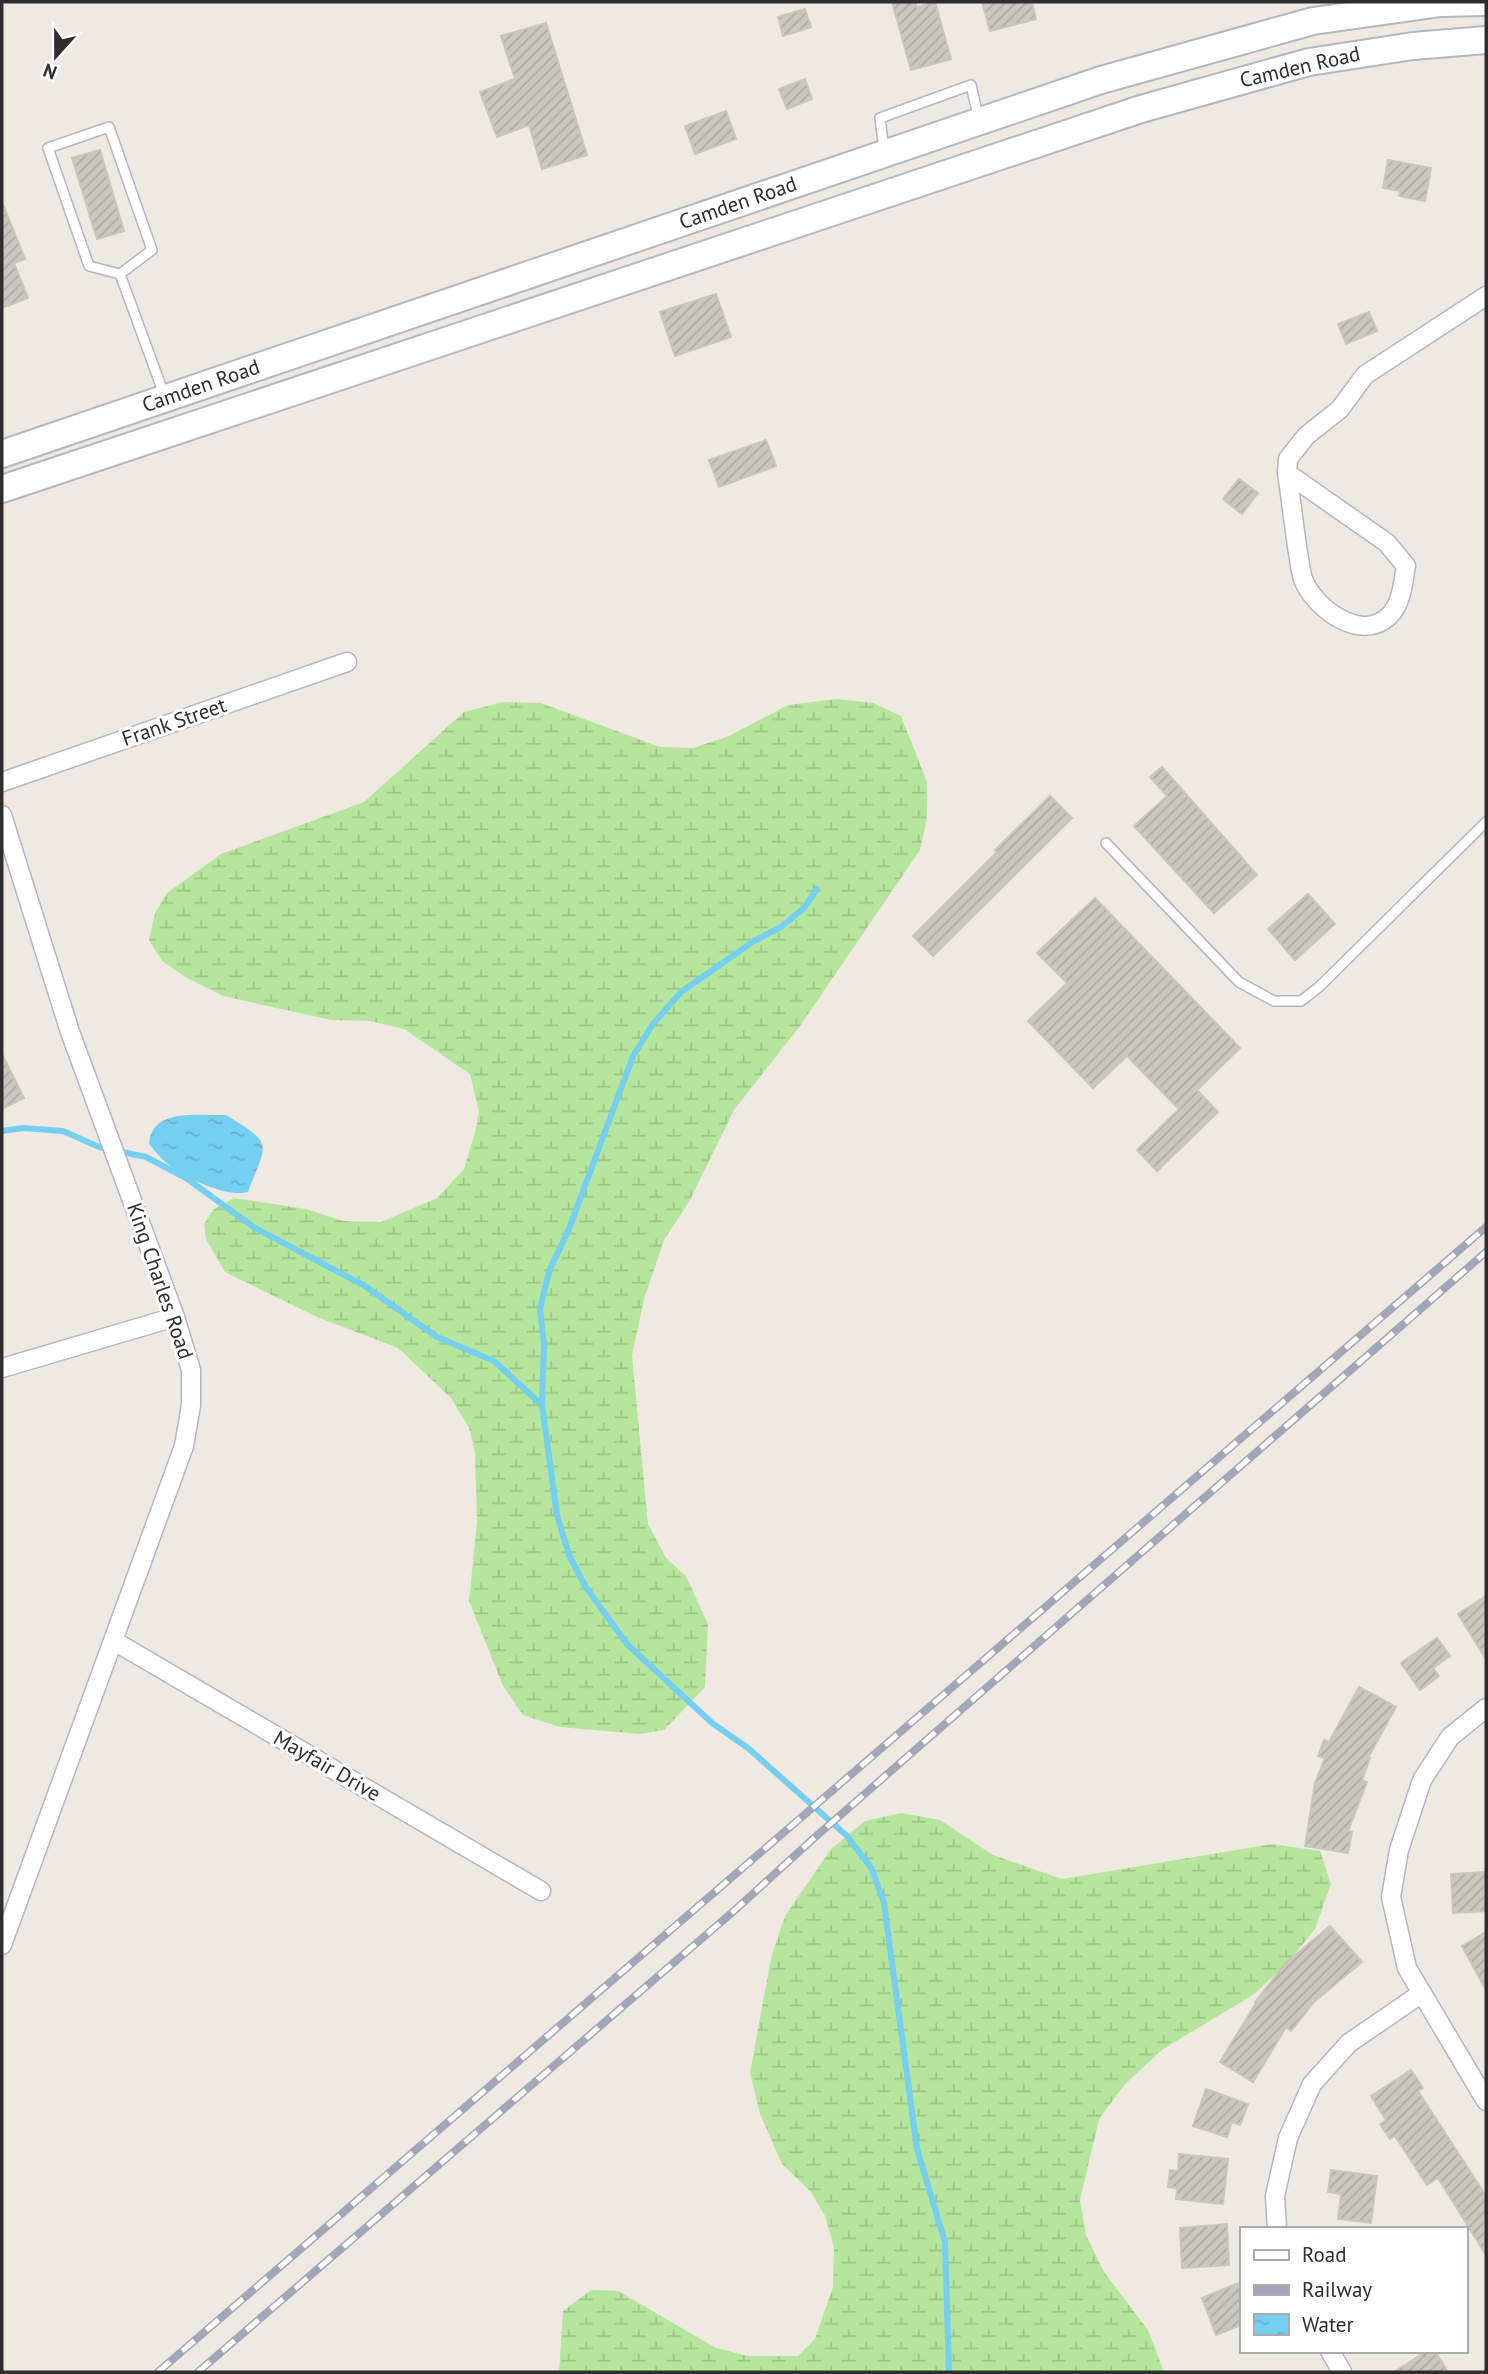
<svg xmlns="http://www.w3.org/2000/svg" width="1488" height="2374" font-family="'PT Sans',sans-serif">
<style>
.wetland{fill:url(#wetland-marsh)}
.water{fill:url(#water-ripples)}
.lines{fill:none;stroke-linecap:round;stroke-linejoin:round}
.stream{stroke:#75cff0;stroke-width:6}
.building{fill:url(#building-hatch);stroke:#cbc5ba;stroke-width:2}
.service-casing{stroke:#b4b7c1;stroke-width:12}
.minor-casing{stroke:#b4b7c1;stroke-width:21}
.secondary-casing{stroke:#b4b7c1;stroke-width:30}
.service{stroke:#fff;stroke-width:9}
.minor{stroke:#fff;stroke-width:18}
.secondary{stroke:#fff;stroke-width:26}
.rail-casing{stroke:#a3a6b8;stroke-width:8}
.rail{stroke:#fff;stroke-width:5;stroke-dasharray:16;stroke-linecap:butt}
.labels{text-anchor:middle;stroke-width:6;stroke-linejoin:round;paint-order:stroke}
.street-label{font-size:21px;fill:#2e2e2e;stroke:#fff}
</style>
<defs>
<pattern id="wetland-marsh" width="20" height="14" patternUnits="userSpaceOnUse" patternTransform="scale(1.75)"><rect width="20" height="14" fill="#b6e59e"/><path d="M1 5h8M5 5V1M11 12h8M15 12V8" fill="none" stroke="#9dc588"/></pattern>
<pattern id="water-ripples" width="26" height="14" patternUnits="userSpaceOnUse" patternTransform="scale(1.75)"><rect width="26" height="14" fill="#75cff0"/><path d="M2 4q2-2 4 0t4 0M15 11q2-2 4 0t4 0" fill="none" stroke="#66b2ce"/></pattern>
<pattern id="building-hatch" width="6" height="6" patternUnits="userSpaceOnUse" patternTransform="scale(1.75)"><rect width="6" height="6" fill="#cbc7bf"/><path d="M-1 1l2-2M0 6l6-6M5 7l2-2" fill="none" stroke="#afaba4"/></pattern>
</defs>
<rect width="100%" height="100%" fill="#efe9e1"/>
<g class="wetland">
<polygon points="837,699 873,703 901,716 927,782 927,818 920,850 800,1026 734,1110 689,1202 664,1240 644,1299 632,1355 648,1524 666,1558 686,1576 708,1624 705,1687 664,1730 639,1734 560,1727 523,1715 503,1686 469,1601 477,1523 475,1452 469,1428 451,1398 398,1348 317,1317 225,1272 206,1239 204,1224 213,1210 234,1198 306,1209 343,1221 381,1222 437,1198 464,1169 475,1132 479,1112 470,1074 404,1029 370,1021 331,1020 223,996 187,978 162,961 149,940 155,913 167,893 221,854 364,802 464,712 503,702 541,703 660,747 693,748 729,736 788,705"/>
<polygon points="901,1813 940,1820 993,1855 1062,1879 1272,1844 1320,1851 1331,1884 1315,1929 1286,1965 1253,1995 1163,2049 1125,2084 1099,2119 1080,2200 1086,2235 1104,2272 1148,2330 1164,2372 559,2372 563,2311 591,2290 618,2291 716,2348 748,2356 798,2356 815,2339 833,2287 834,2248 825,2216 811,2192 782,2164 760,2114 750,2073 771,1958 785,1916 831,1849 865,1821"/>
</g>
<path class="water" d="M226,1115C275,1145 267,1141 248,1192C227,1198 185,1178 169,1165C161,1159 155,1151 149,1144C152,1107 198,1116 226,1115Z"/>
<g class="lines">
<g class="stream">
<polyline points="817,889 804,908 781,927 754,941 681,992 653,1024 633,1056 569,1229 550,1269 540,1308 544,1345 542,1405 557,1515 569,1555 585,1586 627,1644 712,1723 748,1748 847,1836 872,1869 884,1903 917,2149 945,2242 949,2372"/>
<polyline points="2,1131 23,1128 63,1131 99,1147 146,1157 186,1178 255,1228 365,1286 437,1337 494,1361 542,1405"/>
</g>
</g>
<g class="building">
<polygon points="892,2 915,2 917,7 935,2 951,59 911,70"/>
<polygon points="982,2 1032,2 1036,19 990,31"/>
<polygon points="805,9 811,27 783,36 778,17"/>
<polygon points="546,23 587,155 542,169 529,125 497,137 480,92 515,79 501,36"/>
<polygon points="805,79 812,99 787,109 779,89"/>
<polygon points="726,111 736,139 695,154 685,126"/>
<polygon points="100,150 124,231 97,239 72,158"/>
<polygon points="1388,160 1431,168 1425,201 1399,196 1400,191 1383,188"/>
<polygon points="2,202 25,259 14,263 28,298 2,308"/>
<polygon points="716,294 731,337 675,356 660,312"/>
<polygon points="1369,312 1377,331 1346,344 1338,324"/>
<polygon points="766,440 776,466 719,487 709,460"/>
<polygon points="1239,479 1258,493 1242,514 1223,499"/>
<polygon points="1162,767 1257,875 1214,913 1134,826 1167,796 1150,777"/>
<polygon points="1050,796 1072,818 933,956 913,936 997,852 995,850"/>
<polygon points="1308,894 1335,924 1295,960 1268,929"/>
<polygon points="1095,898 1240,1048 1197,1090 1218,1112 1157,1171 1137,1150 1179,1109 1127,1056 1093,1088 1028,1021 1067,983 1037,953"/>
<polygon points="2,1054 24,1098 2,1109"/>
<polygon points="1486,1596 1486,1659 1458,1614"/>
<polygon points="1437,1638 1450,1656 1433,1668 1439,1676 1420,1690 1401,1663"/>
<polygon points="1359,1687 1396,1707 1368,1758 1370,1758 1362,1780 1367,1782 1348,1831 1352,1832 1348,1853 1305,1846 1315,1783 1325,1758 1318,1756 1324,1740 1329,1742"/>
<polygon points="1486,1872 1486,1911 1453,1913 1451,1874"/>
<polygon points="1330,1926 1362,1962 1314,2002 1291,2031 1286,2027 1253,2082 1220,2062 1256,2003 1255,2002 1286,1963"/>
<polygon points="1486,1932 1486,1990 1462,1946"/>
<polygon points="1411,2070 1423,2088 1418,2091 1486,2196 1486,2255 1438,2178 1427,2185 1395,2136 1390,2139 1380,2124 1386,2120 1371,2096"/>
<polygon points="1206,2089 1248,2104 1240,2125 1232,2122 1227,2137 1193,2126"/>
<polygon points="1179,2154 1228,2159 1223,2204 1176,2199 1177,2188 1168,2187 1170,2170 1178,2171"/>
<polygon points="1331,2170 1377,2176 1371,2223 1338,2219 1341,2194 1328,2192"/>
<polygon points="1227,2224 1229,2265 1182,2268 1180,2228"/>
<polygon points="1241,2282 1241,2325 1216,2335 1202,2298"/>
<polygon points="1427,2351 1435,2351 1448,2372 1394,2372"/>
</g>
<g class="lines">
<g class="service-casing">
<g id="service">
<polyline points="884,150 880,118 971,85 979,120"/>
<polyline points="120,274 89,266 48,148 109,127 152,250 120,274 165,397"/>
<polyline points="1106,843 1239,982 1274,1001 1301,1001 1319,987 1486,822"/>
</g>
</g>
<g class="minor-casing">
<g id="minor">
<path d="M1287,473L1387,543L1406,566C1403,583 1402,603 1389,616C1361,643 1314,608 1303,579C1300,571 1300,561 1298,553C1294,526 1291,499 1287,473L1288,459L1306,436L1340,409L1365,375L1486,296"/>
<polyline points="2,782 347,662"/>
<polyline points="2,815 70,1032 175,1317 191,1370 191,1405 184,1446 2,1945"/>
<polyline points="2,1368 175,1317"/>
<polyline points="114,1641 541,1891"/>
<polyline points="1486,1708 1450,1737 1422,1780 1399,1850 1391,1897 1407,1968 1486,2101"/>
<polyline points="1277,2229 1275,2196 1288,2138 1312,2084 1349,2043 1422,1993"/>
<polyline points="1330,2351 1342,2372"/>
</g>
</g>
<g class="secondary-casing">
<g id="secondary">
<polyline points="2,454 1101,80 1313,21 1441,3 1486,2"/>
<polyline points="2,489 1141,109 1309,62 1413,46 1486,40"/>
</g>
</g>
<use href="#service" class="service"/>
<use href="#minor" class="minor"/>
<use href="#secondary" class="secondary"/>
<g class="rail-casing">
<g id="rail">
<polyline points="158,2372 1486,1227"/>
<polyline points="198,2372 735,1910 813,1839 1486,1252"/>
</g>
</g>
<use href="#rail" class="rail"/>
</g>
<g class="labels">
<g class="street-label">
<text transform="translate(1300 67) rotate(-13)" y="7">Camden Road</text>
<text transform="translate(738 203) rotate(-19)" y="7">Camden Road</text>
<text transform="translate(201 386) rotate(-19)" y="7">Camden Road</text>
<text transform="translate(174 722) rotate(-19)" y="7">Frank Street</text>
<text transform="translate(160 1281) rotate(71)" y="7">King Charles Road</text>
<text transform="translate(327 1766) rotate(30)" y="7">Mayfair Drive</text>
</g>
</g>
<rect width="1488" height="2374" fill="none" stroke="#2e2e2e" stroke-width="7"/>
<rect x="1240" y="2227" width="228" height="126" fill="#ffffff" stroke="#ababab" stroke-width="2"/>
<rect x="1254" y="2250" width="35" height="10" fill="#ffffff" stroke="#ababab" stroke-width="2"/>
<text x="1302" y="2262" font-size="21" fill="#2e2e2e">Road</text>
<rect x="1254" y="2285" width="35" height="10" fill="#a3a6b8" stroke="#ababab" stroke-width="2"/>
<text x="1302" y="2297" font-size="21" fill="#2e2e2e">Railway</text>
<rect x="1254" y="2314" width="35" height="21" fill="url(#water-ripples)" stroke="#ababab" stroke-width="2"/>
<text x="1302" y="2332" font-size="21" fill="#2e2e2e">Water</text>
<g transform="translate(56 56) rotate(201)" stroke="#ffffff" stroke-width="5" paint-order="stroke">
<path d="M0-5L12 26L0 18L-12 26Z" fill="#2e2e2e"/>
<text y="-10" font-size="19" font-weight="bold" text-anchor="middle" fill="#2e2e2e">N</text>
</g>
</svg>
